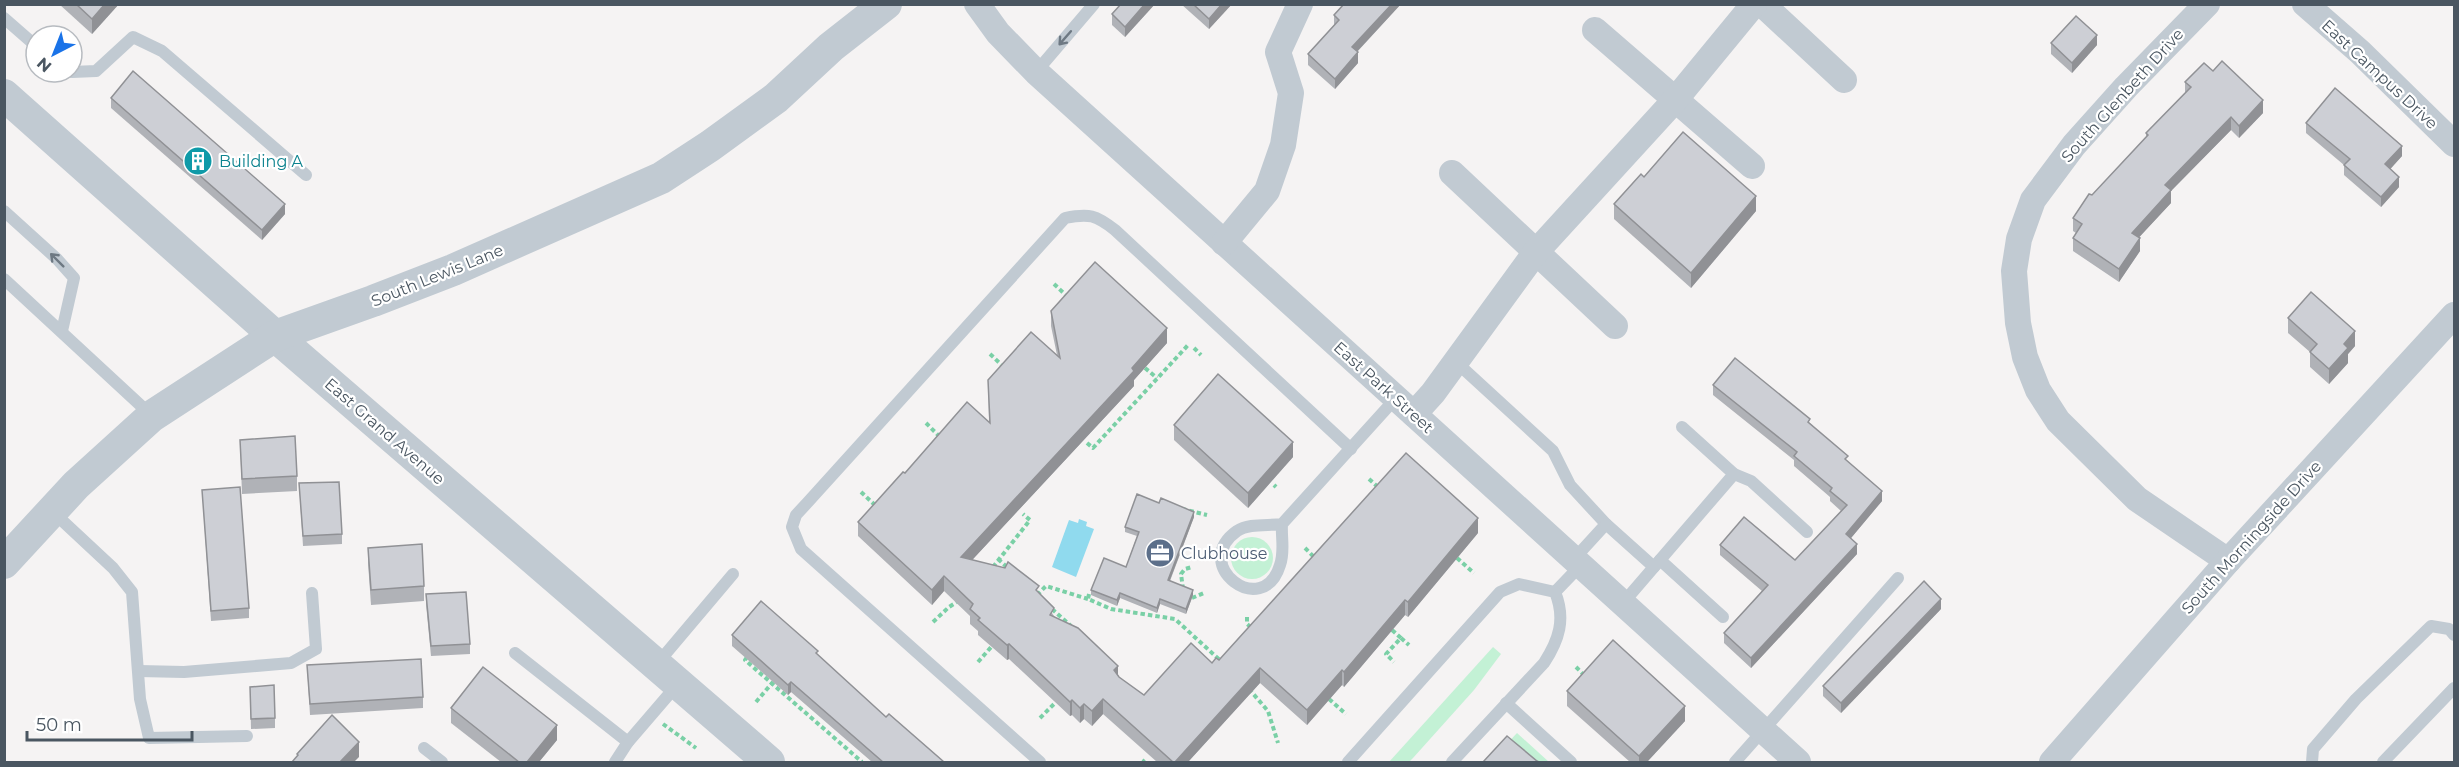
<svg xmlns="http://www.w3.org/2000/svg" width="2459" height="767" font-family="Montserrat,sans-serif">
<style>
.green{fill:#c3f1d5}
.water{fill:#90daee}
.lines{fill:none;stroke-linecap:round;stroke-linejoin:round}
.path{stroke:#7ad0a6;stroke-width:4;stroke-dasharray:4.5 3;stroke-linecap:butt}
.service{stroke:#c1cad2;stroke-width:12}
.minor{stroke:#c1cad2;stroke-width:26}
.tertiary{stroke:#c1cad2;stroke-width:32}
.wall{fill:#b0b2b7}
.shaded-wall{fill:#909195}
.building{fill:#cdcfd5;stroke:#909195;stroke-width:1.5}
.oneway{stroke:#6e7983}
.labels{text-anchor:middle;stroke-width:4.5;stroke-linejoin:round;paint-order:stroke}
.street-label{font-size:16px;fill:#4a5661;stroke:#fff}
.culture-label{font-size:16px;fill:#0d838f;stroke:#fff;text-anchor:start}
.service-label{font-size:16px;fill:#4e5e75;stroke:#fff;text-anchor:start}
</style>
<rect width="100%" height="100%" fill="#f5f3f3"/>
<g class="green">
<circle cx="1252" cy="558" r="21"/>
<polygon points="1493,647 1501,654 1474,690 1413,758 1409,762 1389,762"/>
<polygon points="1517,733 1549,762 1490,762"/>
</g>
<polygon class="water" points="1079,519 1087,522 1086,526 1094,529 1076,577 1052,567 1069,520 1078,523"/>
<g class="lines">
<g class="path">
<polyline points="1054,284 1069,298"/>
<polyline points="1194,348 1201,355"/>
<polyline points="990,354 1005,368"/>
<polyline points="1145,368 1157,378"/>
<polyline points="926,423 940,437"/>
<polyline points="1087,443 1093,448 1189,344"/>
<polyline points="1369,479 1379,488"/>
<polyline points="1274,485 1276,487"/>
<polyline points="861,492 876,506"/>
<polyline points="1182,509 1207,515"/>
<polyline points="1305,548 1315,558"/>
<polyline points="1457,558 1474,573"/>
<polyline points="998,559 1009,569"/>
<polyline points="993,567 1030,520 1023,514"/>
<polyline points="1183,589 1181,574 1185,569 1192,567"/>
<polyline points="1089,594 1088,599 1111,609 1175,619 1223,663"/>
<polyline points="1037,595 1046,586 1088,599"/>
<polyline points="1192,598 1204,593"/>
<polyline points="1052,609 1071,626"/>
<polyline points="1247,617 1247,624 1253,629"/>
<polyline points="933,622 949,607 960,600"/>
<polyline points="1392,630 1401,638 1386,654 1394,662"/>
<polyline points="1401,638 1409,645"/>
<polyline points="747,657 745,660 862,762"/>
<polyline points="978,662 992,646"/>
<polyline points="1576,667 1586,677"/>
<polyline points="1249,689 1268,711 1278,743"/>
<polyline points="1329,699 1346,714"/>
<polyline points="756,702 773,682"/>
<polyline points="1040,718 1055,703"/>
<polyline points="663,724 696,748"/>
<polyline points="1143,762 1145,760"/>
</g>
<g class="service">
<polyline points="4,18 36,46"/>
<polyline points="72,72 96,71 133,37 162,51 306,175"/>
<polyline points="1036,72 1094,4"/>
<polyline points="4,211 57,259 74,278 62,331"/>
<polyline points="4,279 151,415"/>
<polyline points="1456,362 1553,451 1570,485 1606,524 1574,559"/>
<polyline points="1734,474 1751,481 1807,532"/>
<polyline points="53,512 113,568 132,592 140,699 149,738 247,736"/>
<path d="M1282,524C1281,538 1285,551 1280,565C1263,621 1189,565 1237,531C1249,523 1268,526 1282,524L1396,398"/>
<polyline points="1606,524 1654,567"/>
<polyline points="1660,560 1723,617"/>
<polyline points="1555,592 1581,565"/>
<polyline points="1623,603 1734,474 1682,427"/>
<polyline points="515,653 628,742"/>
<polyline points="657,664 733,574"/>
<polyline points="139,671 184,672 291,663 316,649 312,593"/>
<polyline points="1506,703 1571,762"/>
<polyline points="424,748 442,762"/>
<polyline points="615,762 628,742 677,685"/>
<path d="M1040,762L801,549L792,527L796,515L808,502L1065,218C1089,213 1096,215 1115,230L1351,449"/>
<path d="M1348,762L1500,592L1519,584L1555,592C1566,619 1559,640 1544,663L1452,762"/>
<polyline points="1735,762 1898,578"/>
<polyline points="2312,762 2313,749 2356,699 2431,626 2449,629 2454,635"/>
<polyline points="2383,762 2454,688"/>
</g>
<g class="minor">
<polyline points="977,4 998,33 1036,72 1798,762"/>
<polyline points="1762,4 1844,80"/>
<polyline points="2207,4 2126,87 2074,145 2033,200 2019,239 2014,271 2018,323 2025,357 2038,390 2058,421 2137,499 2228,561"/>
<polyline points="2305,4 2360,52 2454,144"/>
<polyline points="1595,30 1752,166"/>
<polyline points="1452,173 1615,326"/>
<polyline points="1224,243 1267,191 1283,145 1291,93 1278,52 1300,4"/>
<polyline points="1414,414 1433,393 1535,253 1675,100 1754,4"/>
<polyline points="2052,762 2228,561 2454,315"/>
</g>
<g class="tertiary">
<polyline points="4,95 275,336 769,762"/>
<polyline points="4,563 76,485 152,416 275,336 373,301 453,270 661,178 710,146 776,98 831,47 886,4"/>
</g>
</g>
<g class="wall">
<polygon points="59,4 119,4 92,34"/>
<polygon points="1121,4 1155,4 1125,37 1112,25 1112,14"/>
<polygon points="1181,4 1232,4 1209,29"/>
<polygon points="1344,4 1401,4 1357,52 1358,63 1335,89 1308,65 1308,54 1334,25 1334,15"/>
<polygon points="2051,43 2097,45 2072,73 2051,54"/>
<polygon points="2213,71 2263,113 2239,138 2231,130 2171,191 2171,203 2139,237 2140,251 2119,282 2073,251 2073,238 2076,233 2073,231 2073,218 2092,195 2146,137 2146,133 2185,93 2185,82"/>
<polygon points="111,98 285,214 262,240 111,108"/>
<polygon points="2306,123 2402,156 2390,169 2399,187 2381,207 2344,175 2344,165 2306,133"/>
<polygon points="1614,204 1756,211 1691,288 1614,219"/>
<polygon points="1051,311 1167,343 1134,380 1134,386 972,560 1039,593 1054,616 1119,677 1144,695 1212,663 1219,660 1478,533 1408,617 1405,615 1344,687 1342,685 1307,725 1260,683 1188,762 1157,762 1103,714 1092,726 1084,719 1080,723 1072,715 1070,716 1009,659 1007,660 978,635 978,631 970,624 970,616 944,591 932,605 858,536 858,522 905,473 989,422 988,380 1057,355 1051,326"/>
<polygon points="2288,318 2355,346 2348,354 2348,363 2329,384 2310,367 2310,352 2288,333"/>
<polygon points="1713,385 1810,423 1848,462 1882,501 1851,538 1857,554 1751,668 1724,643 1724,633 1762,591 1720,555 1720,545 1795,560 1841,511 1830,501 1830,497 1794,466 1794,460 1713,395"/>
<polygon points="1174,425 1293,457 1248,508 1174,440"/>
<polygon points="240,440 297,476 297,491 242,494"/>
<polygon points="299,483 342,534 342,544 303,546"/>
<polygon points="202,490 249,608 249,618 211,621"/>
<polygon points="1194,517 1170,581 1193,595 1186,614 1160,604 1157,613 1120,598 1117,606 1091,595 1091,590 1126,567 1137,536 1125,532 1125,527"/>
<polygon points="368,548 424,586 424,601 371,605 368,563"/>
<polygon points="426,594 470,644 470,654 431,656 426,604"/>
<polygon points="1941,609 1841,713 1823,696 1823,686"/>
<polygon points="732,635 818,655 886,717 944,762 872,762 791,692 788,695 732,646"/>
<polygon points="307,665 423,697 423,708 310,715"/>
<polygon points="250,687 275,718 275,728 251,729"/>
<polygon points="1567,691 1685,721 1647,762 1630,762 1567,706"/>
<polygon points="451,708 557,740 539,762 501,762 451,723"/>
</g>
<g class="shaded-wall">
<polygon points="105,4 119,4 92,34 92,19"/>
<polygon points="1145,4 1155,4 1125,37 1125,27"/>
<polygon points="1222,4 1232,4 1209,29 1209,19"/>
<polygon points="1392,4 1401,4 1352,57 1352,47"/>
<polygon points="2097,35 2097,45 2072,73 2072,63"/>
<polygon points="1358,52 1358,63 1335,89 1335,79"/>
<polygon points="2263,100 2263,113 2239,138 2239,126"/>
<polygon points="2231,117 2231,130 2171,191 2171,203 2132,245 2132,233 2165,185"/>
<polygon points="2402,146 2402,156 2385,175 2385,164"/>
<polygon points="2399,177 2399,187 2381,207 2381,197"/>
<polygon points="1756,196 1756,211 1691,288 1691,273"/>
<polygon points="285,204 285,214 262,240 262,230"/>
<polygon points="2140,238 2140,251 2119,282 2119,269"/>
<polygon points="1167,328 1167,343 1134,380 1134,386 961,572 961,557"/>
<polygon points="2355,331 2355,346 2348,354 2348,363 2329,384 2329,369 2344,344"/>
<polygon points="1293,442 1293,457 1248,508 1248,493"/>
<polygon points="1882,491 1882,501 1846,544 1846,534"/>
<polygon points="1194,512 1194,517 1168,585 1168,580"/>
<polygon points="1478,518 1478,533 1408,617 1408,602"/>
<polygon points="1857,544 1857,554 1751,668 1751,658"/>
<polygon points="944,576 944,591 932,605 932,590"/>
<polygon points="1193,590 1193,595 1186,614 1186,609"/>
<polygon points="1120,593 1120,598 1117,606 1117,600"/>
<polygon points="1160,599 1160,604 1157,613 1157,608"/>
<polygon points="1941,599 1941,609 1841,713 1841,703"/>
<polygon points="1405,600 1405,615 1344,687 1344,672"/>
<polygon points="1009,644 1009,659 1007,660 1007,645"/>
<polygon points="1118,666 1118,681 1114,670"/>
<polygon points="1260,668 1260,683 1188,762 1175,762"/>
<polygon points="1342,670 1342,685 1307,725 1307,710"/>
<polygon points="791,682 791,692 788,695 788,685"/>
<polygon points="1103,699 1103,714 1092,726 1092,711"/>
<polygon points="1072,700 1072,715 1070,716 1070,702"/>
<polygon points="1084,704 1084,719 1080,723 1080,708"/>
<polygon points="1685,706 1685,721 1647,762 1639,762 1639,756"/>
<polygon points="557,725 557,740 539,762 527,762"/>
<polygon points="359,742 359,757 354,762 340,762"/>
</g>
<g class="building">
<polygon points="76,4 105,4 92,19"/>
<polygon points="1121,4 1145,4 1125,27 1112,14"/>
<polygon points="1193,4 1222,4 1209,19"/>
<polygon points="1344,4 1392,4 1352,47 1358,52 1335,79 1308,54 1339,20 1334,15"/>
<polygon points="2076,16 2097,35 2072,63 2051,43"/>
<polygon points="2222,61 2263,100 2239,126 2231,117 2165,185 2171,190 2132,233 2140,238 2119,269 2073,238 2082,224 2073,218 2089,194 2092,195 2148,135 2146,133 2191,87 2185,82 2204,63 2213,71"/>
<polygon points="133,71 285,204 262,230 111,98"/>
<polygon points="2335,88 2402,146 2385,164 2399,177 2381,197 2344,165 2350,159 2306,123"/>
<polygon points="1683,132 1756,196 1691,273 1614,204 1641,174 1644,177"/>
<polygon points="1095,262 1167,328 1132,368 1134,371 961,557 1005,568 1008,562 1039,586 1036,590 1054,608 1050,615 1078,628 1118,666 1114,670 1119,677 1144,695 1191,643 1212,663 1216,658 1219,660 1406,453 1478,518 1408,602 1405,600 1344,672 1342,670 1307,710 1260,668 1175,762 1173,762 1103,699 1092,711 1084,704 1080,708 1072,700 1070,702 1009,644 1007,645 978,620 980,618 970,609 973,604 944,576 932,590 858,522 903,472 905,473 967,402 990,423 988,380 1031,332 1060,358 1051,311"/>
<polygon points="2311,292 2355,331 2344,344 2348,348 2329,369 2310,352 2317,344 2288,318"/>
<polygon points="1735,358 1810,419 1808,422 1848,456 1845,459 1882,491 1846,534 1857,544 1751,658 1724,633 1768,585 1720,545 1744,517 1795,560 1847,505 1830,491 1832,488 1794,456 1797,452 1713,385"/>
<polygon points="1218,374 1293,442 1248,493 1174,425"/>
<polygon points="295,436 297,476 242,479 240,440"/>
<polygon points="339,482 342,534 303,536 299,483"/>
<polygon points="240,487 249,608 211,611 202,490"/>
<polygon points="1137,494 1159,503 1161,498 1194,512 1168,580 1193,590 1186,609 1160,599 1157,608 1120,593 1117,600 1091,590 1104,558 1126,567 1139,532 1125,527"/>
<polygon points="422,544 424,586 371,590 368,548"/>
<polygon points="1924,581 1941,599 1841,703 1823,686"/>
<polygon points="466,592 470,644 431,646 426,594"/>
<polygon points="761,601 818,651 816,653 886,717 889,714 944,762 883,762 791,682 788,685 732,635"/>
<polygon points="1613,640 1685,706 1639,756 1567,691"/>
<polygon points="421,659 423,697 310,704 307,665"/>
<polygon points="483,667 557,725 527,762 519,762 451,708"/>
<polygon points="274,685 275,718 251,719 250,687"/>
<polygon points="332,715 359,742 340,762 292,762 298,755 297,754"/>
<polygon points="1507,736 1537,761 1539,762 1483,762"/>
</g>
<defs><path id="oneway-shaft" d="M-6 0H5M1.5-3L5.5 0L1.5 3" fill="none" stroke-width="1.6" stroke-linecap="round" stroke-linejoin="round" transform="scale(1.5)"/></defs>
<g class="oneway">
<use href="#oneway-shaft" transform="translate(1065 38) rotate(131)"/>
<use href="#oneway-shaft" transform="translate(57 260) rotate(-135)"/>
</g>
<defs>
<g id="building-disc" transform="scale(1.5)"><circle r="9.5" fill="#0f9aa8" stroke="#fff"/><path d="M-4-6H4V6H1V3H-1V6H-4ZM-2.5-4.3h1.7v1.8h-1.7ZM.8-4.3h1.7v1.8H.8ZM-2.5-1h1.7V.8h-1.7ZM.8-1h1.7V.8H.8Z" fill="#fff"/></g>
<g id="office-disc" transform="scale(1.5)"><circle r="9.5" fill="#5c6f8a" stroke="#fff"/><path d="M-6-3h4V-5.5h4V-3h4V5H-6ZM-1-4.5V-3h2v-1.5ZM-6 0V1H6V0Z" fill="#fff"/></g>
</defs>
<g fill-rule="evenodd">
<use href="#building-disc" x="198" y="161"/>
<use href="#office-disc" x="1160" y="553"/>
</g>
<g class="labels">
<g class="street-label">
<text transform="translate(2380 74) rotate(43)" y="6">East Campus Drive</text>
<text transform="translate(2122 95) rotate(-48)" y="6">South Glenbeth Drive</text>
<text transform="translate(437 275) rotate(-22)" y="6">South Lewis Lane</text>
<text transform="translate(1384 387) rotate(42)" y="6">East Park Street</text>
<text transform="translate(385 431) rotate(41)" y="6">East Grand Avenue</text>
<text transform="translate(2251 537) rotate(-48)" y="6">South Morningside Drive</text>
</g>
<g class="culture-label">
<text x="219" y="167">Building A</text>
</g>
<g class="service-label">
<text x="1181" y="559">Clubhouse</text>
</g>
</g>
<rect width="2459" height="767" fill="none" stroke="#4a5661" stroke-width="12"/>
<g transform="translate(54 54) rotate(222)"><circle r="28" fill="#ffffff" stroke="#b7bbc0" stroke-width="1.5"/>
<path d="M0-4.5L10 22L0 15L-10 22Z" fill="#1a73e8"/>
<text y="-9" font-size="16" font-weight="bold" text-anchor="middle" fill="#4a5661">N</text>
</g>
<path d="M27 731v9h165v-9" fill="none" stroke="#4a5661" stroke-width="3"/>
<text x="36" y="731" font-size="18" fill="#4a5661" stroke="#ffffff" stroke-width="4.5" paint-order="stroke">50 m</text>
</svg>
